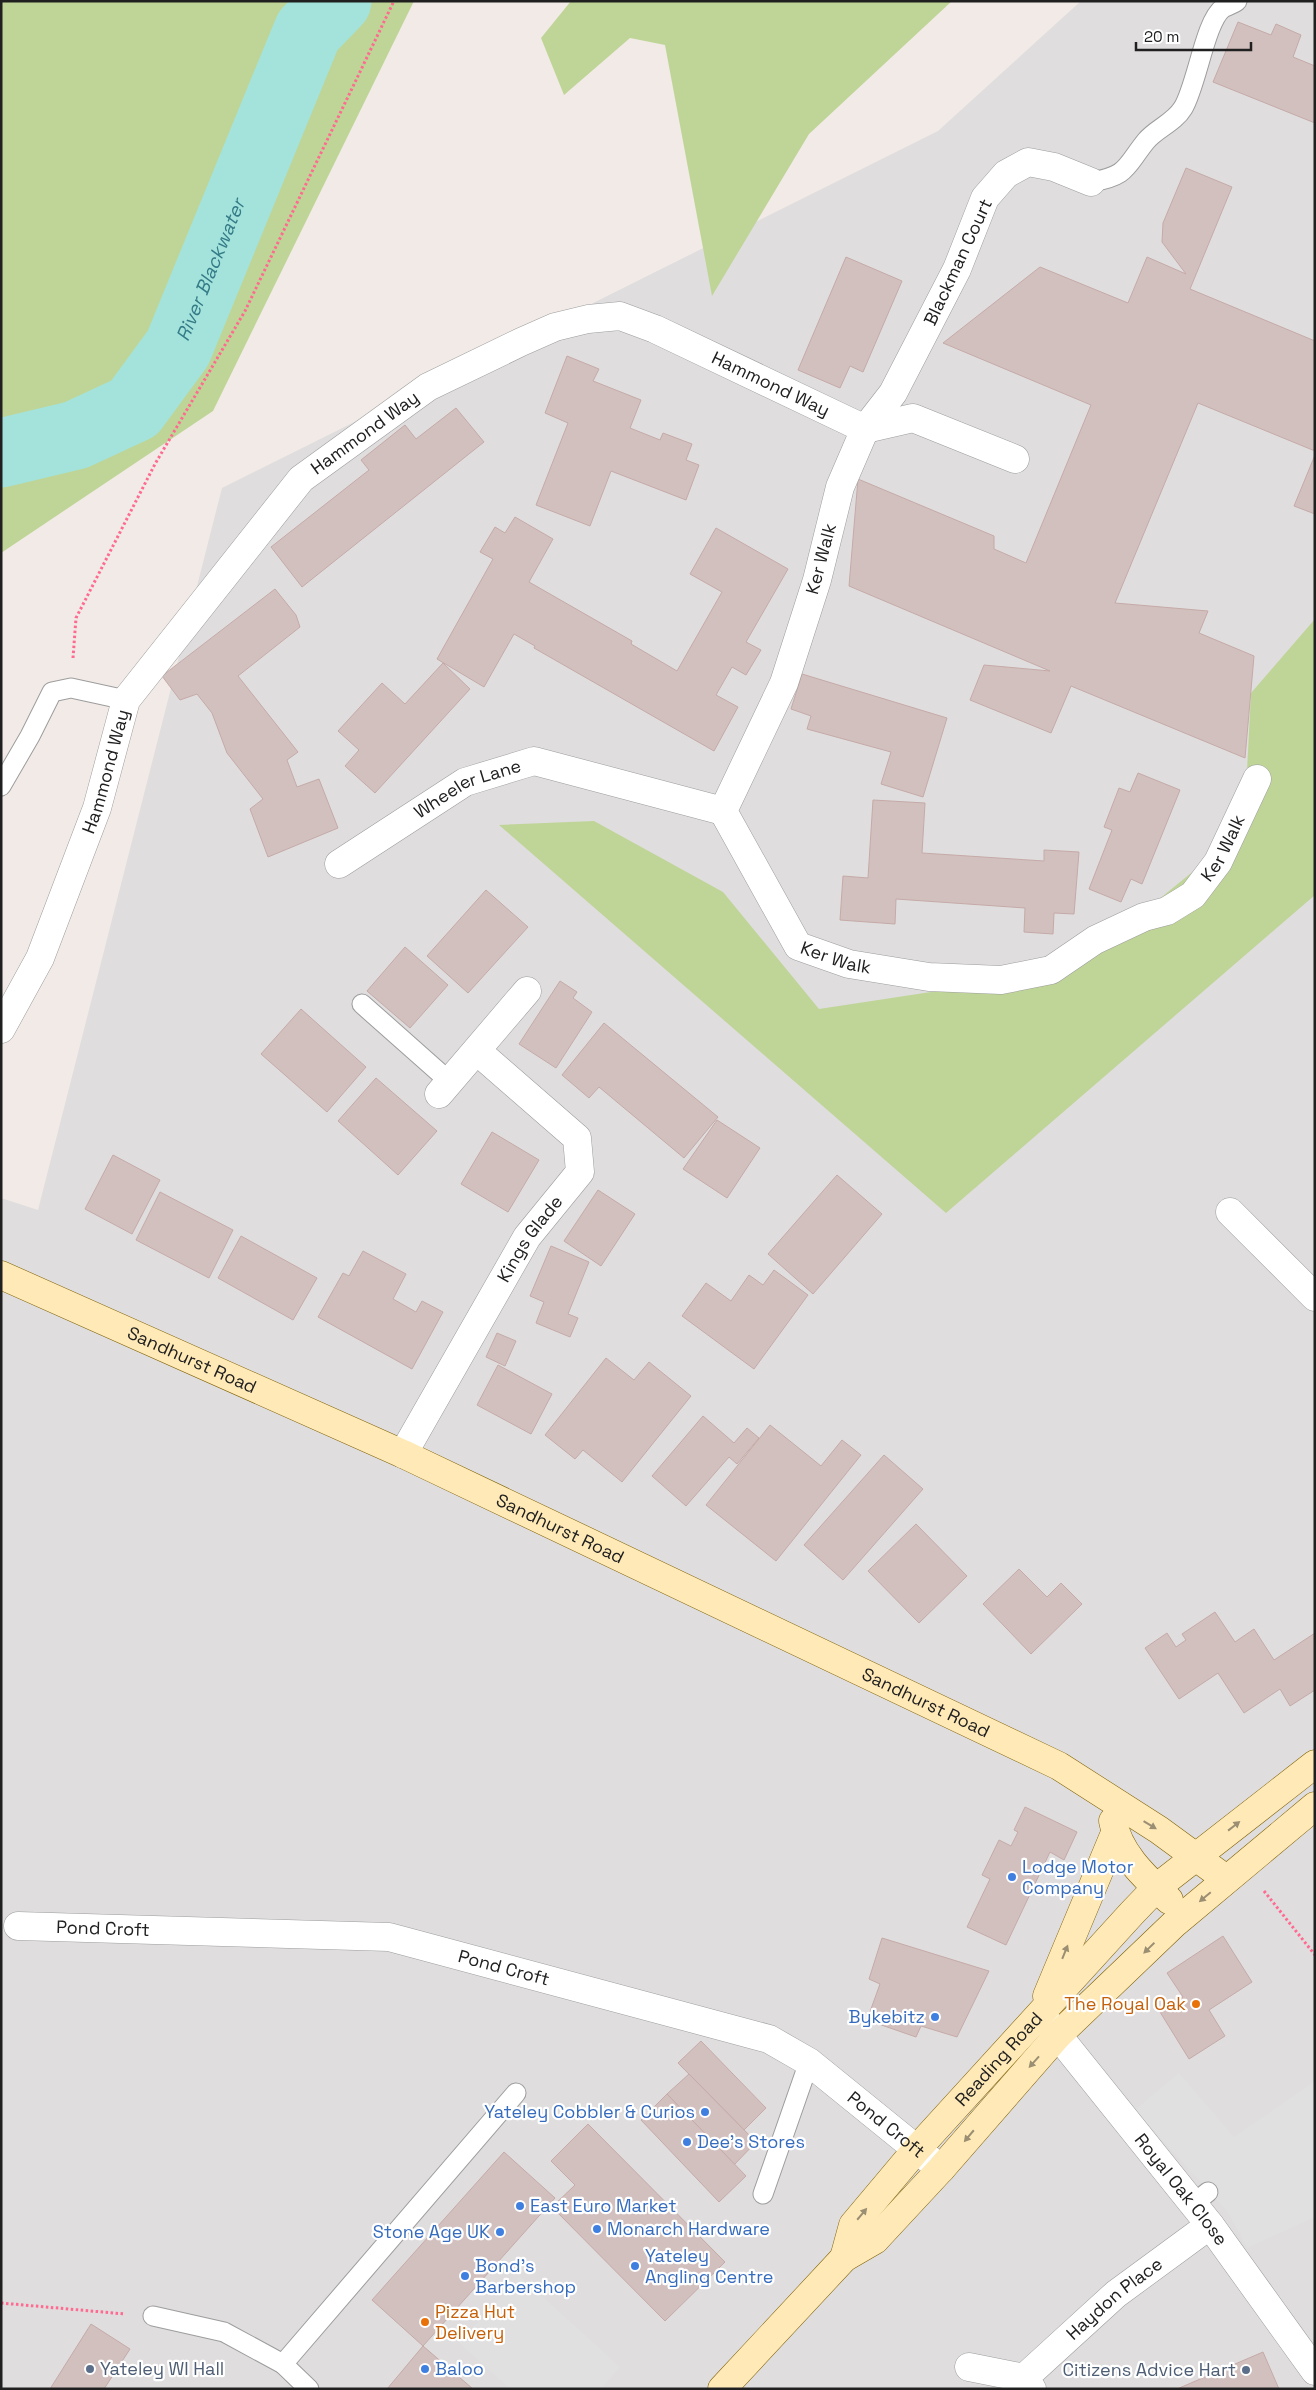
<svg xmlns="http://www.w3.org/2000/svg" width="1316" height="2390" font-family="'Space Grotesk',sans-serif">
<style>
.residential{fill:#dfddde}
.forest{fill:#bfd597}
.parking{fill:#e0e0e0}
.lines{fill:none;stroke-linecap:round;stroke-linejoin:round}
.river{stroke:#a3e3db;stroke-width:69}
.building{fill:#d2c0bf;stroke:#c5aaa7}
.lane-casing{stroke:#9d9d9d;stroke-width:21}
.street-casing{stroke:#9d9d9d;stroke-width:29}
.secondary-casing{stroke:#7f6000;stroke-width:29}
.path{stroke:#ff6a90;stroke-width:3;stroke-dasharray:2.5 2.5;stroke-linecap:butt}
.lane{stroke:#fff;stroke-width:19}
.street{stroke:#fff;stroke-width:28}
.secondary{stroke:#ffe9b7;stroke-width:28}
.oneway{fill:#9b8f73}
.shop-dot{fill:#3f7fe0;stroke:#fff;stroke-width:2}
.food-dot{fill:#e8710a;stroke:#fff;stroke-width:2}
.service-dot{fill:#5c6f8a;stroke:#fff;stroke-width:2}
.labels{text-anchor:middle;stroke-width:4.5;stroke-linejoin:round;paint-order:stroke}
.street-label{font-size:18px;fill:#202020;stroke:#fff}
.shop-label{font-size:18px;fill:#366cbe;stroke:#fff;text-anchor:start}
.food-label{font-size:18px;fill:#c56008;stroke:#fff;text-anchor:end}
.service-label{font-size:18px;fill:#4e5e75;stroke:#fff;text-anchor:start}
.water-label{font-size:19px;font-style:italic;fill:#347b87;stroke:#fff}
</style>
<rect width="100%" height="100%" fill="#f2eae6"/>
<polygon class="residential" points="1081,1 1315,1 1315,2389 1,2389 1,1198 38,1210 222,488 938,131"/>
<g class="forest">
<polygon points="1,1 414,1 213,411 1,553"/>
<polygon points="571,1 952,1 809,134 712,296 665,45 630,38 564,95 541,38"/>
<polygon points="1315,619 1315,895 946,1213 499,825 594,821 723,892 819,1009 944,990 1056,983 1244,830 1251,693"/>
</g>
<g class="parking">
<polygon points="1179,2073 1234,2137 1315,2081 1315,2217 1247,2248 1227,2211 1135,2110"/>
<polygon points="520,2276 620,2367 601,2389 510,2389 459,2343"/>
</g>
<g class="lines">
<path class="river" id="s1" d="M1,453L76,435L134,408L178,348L308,31L337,1"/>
</g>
<g class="building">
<polygon points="1238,22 1271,35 1276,24 1301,35 1293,57 1315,66 1315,123 1213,82"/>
<polygon points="1186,168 1232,187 1190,289 1315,341 1315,451 1198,403 1115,603 1208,611 1199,633 1254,656 1245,758 1071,686 1051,733 970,700 984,665 1050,671 849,586 858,479 994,536 994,549 1026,563 1091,405 943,343 1040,267 1128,303 1147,257 1186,274 1162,242 1163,223"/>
<polygon points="846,257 902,281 863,372 850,366 840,388 798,370"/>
<polygon points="567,356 599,369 593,381 641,400 630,428 660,440 663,433 692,444 686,460 699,465 686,500 611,471 590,526 536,505 568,423 545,413"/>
<polygon points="456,408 484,442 302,587 271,547 369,470 361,460 405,425 416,439"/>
<polygon points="1315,455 1315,514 1294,506"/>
<polygon points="515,517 553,539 529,582 632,641 631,644 677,671 722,592 690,574 716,528 788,569 746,642 761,650 746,675 732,667 716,695 738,707 714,751 534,648 535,646 514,634 484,687 437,659 493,559 480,552 495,527 505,533"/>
<polygon points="275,589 296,615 300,627 238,676 298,752 287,760 297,787 319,779 338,828 268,857 250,809 263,799 227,753 212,713 197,694 180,700 162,676"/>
<polygon points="443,663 470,689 375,793 345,766 359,750 338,731 382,683 405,704"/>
<polygon points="802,674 947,718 923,797 881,784 891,752 807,729 811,716 791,709"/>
<polygon points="1138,773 1180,790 1142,884 1131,879 1121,902 1089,889 1112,830 1104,827 1119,788 1130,792"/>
<polygon points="873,800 925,803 922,853 1044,861 1044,850 1079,852 1074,914 1054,913 1053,934 1024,932 1025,908 896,899 895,924 840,920 843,876 868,878"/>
<polygon points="486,890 528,927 468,993 427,956"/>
<polygon points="405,947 448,985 410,1028 367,991"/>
<polygon points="560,981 577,992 573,998 592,1012 556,1068 519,1044"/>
<polygon points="301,1009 366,1067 327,1112 261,1054"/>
<polygon points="604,1023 718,1117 684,1158 599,1087 589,1098 562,1075"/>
<polygon points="376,1078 437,1131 398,1175 338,1121"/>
<polygon points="717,1120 760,1148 727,1198 683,1169"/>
<polygon points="492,1132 539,1160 508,1212 461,1184"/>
<polygon points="113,1155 160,1180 132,1234 85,1209"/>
<polygon points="837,1175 882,1214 813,1294 768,1254"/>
<polygon points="598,1190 635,1214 601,1266 564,1241"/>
<polygon points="160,1192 233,1230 209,1278 136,1240"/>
<polygon points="241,1236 317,1278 293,1320 218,1278"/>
<polygon points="551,1246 589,1262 568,1314 578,1318 570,1337 536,1323 544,1302 530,1296"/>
<polygon points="363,1251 406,1274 393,1299 416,1312 422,1301 443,1312 412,1369 318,1317 343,1273 349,1276"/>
<polygon points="774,1270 808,1295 754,1369 682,1316 706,1283 731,1301 749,1275 763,1285"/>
<polygon points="497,1333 516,1341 505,1366 486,1357"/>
<polygon points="606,1358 634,1380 649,1362 691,1396 622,1482 583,1450 575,1459 545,1435"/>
<polygon points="498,1365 552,1394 531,1434 477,1405"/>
<polygon points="703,1416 734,1443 747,1428 759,1438 737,1464 729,1457 686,1506 652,1476"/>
<polygon points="770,1425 821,1466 842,1440 861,1455 776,1561 706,1505"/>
<polygon points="884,1455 923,1489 843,1580 804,1545"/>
<polygon points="916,1524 967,1576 919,1623 868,1571"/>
<polygon points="1019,1569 1047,1597 1061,1583 1082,1604 1031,1654 983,1604"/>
<polygon points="1215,1612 1235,1642 1254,1629 1274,1660 1315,1633 1315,1690 1290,1706 1280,1689 1244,1713 1218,1673 1179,1699 1145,1648 1167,1633 1176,1647 1186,1640 1182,1634"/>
<polygon points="1025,1807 1077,1832 1064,1860 1050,1852 1006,1945 967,1927 990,1879 982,1875 999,1840 1011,1846 1018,1832 1014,1830"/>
<polygon points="1223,1936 1252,1982 1209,2010 1225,2036 1189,2059 1160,2012 1183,1997 1167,1973"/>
<polygon points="882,1938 989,1971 957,2037 921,2026 916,2037 867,2020 880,1984 869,1979"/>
<polygon points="701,2041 766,2108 744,2130 678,2063"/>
<polygon points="689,2074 756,2142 734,2165 667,2094"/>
<polygon points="667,2094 746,2176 719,2202 641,2120"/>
<polygon points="588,2124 725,2262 665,2321 552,2207 575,2185 551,2161"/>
<polygon points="504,2152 555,2198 423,2346 372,2300"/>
<polygon points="91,2324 130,2349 104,2389 50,2389"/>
<polygon points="423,2346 473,2389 387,2389"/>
<polygon points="1263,2352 1279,2389 1177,2389"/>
</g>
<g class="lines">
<g class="lane-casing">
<g id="lane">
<path d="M1091,182C1128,176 1125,167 1146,141C1157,128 1174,123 1183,108C1197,85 1205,21 1223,8C1227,6 1233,4 1237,1"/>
<polyline points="1,786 30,736 52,692 71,688 126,700"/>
<polyline points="362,1004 450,1082"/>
<polyline points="763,2194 809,2062"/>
<polyline points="1192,2205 1208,2192"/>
<polyline points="153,2316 224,2332 283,2364 309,2389"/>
<polyline points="283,2364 516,2093"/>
</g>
</g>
<g class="street-casing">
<g id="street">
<path id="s2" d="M1091,182L1054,167L1028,162L1006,174L985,198L957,269L893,393L865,429L840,487L817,580L784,683L723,811L798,946L849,964L929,977L1001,980L1051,970L1095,940L1144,917L1167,911L1193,895L1218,862L1257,779"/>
<path id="s3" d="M339,864L465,782L534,761L723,811"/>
<path id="s4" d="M1,1029L40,958L97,808L126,700L301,479L428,387L521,342L555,327L588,319L620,316L655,329L865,429L913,418L1015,459"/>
<polyline points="439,1094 527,991"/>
<polyline points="1230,1212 1315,1297"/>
<path id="s5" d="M403,1454L527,1237L580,1172L577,1138L477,1051"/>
<path id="s6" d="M18,1926L389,1937L769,2039L809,2062L941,2169"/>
<path id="s7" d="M1043,2017L1210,2225L1315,2371"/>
<polyline points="969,2367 1024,2378"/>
<path id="s8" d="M1032,2389L1024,2378L1116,2294L1210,2225"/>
</g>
</g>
<g class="secondary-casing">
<g id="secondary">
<path id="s9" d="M1,1275L403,1454L1059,1766L1159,1830L1226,1879"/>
<path d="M1113,1821C1118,1853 1146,1878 1169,1900"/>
<polyline points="1047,1996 1115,1833"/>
<path id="s10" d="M844,2258L853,2225L916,2150L1132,1913L1156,1888L1315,1764"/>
<polyline points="722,2389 844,2258 875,2240 941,2169 1057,2036 1175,1923 1315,1806"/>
</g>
</g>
<g class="path">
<polyline points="73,658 76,618 155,464 245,311 394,1"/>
<polyline points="1264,1891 1315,1955"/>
<polyline points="1,2303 125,2314"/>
</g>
<use href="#lane" class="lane"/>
<use href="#street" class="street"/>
<use href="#secondary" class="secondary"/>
</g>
<defs><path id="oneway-solid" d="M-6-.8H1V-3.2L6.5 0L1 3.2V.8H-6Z" transform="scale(1.25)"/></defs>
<g class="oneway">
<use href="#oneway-solid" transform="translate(1150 1825) rotate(31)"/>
<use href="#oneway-solid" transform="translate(1234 1826) rotate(-38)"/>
<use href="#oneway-solid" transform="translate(1205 1897) rotate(140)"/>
<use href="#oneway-solid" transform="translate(1149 1948) rotate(136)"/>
<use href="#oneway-solid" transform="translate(1065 1952) rotate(-68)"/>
<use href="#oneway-solid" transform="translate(1034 2062) rotate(132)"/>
<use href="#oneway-solid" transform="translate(969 2136) rotate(130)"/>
<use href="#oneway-solid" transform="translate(862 2214) rotate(-50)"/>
</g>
<g class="shop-dot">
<circle cx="1012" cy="1877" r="5"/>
<circle cx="935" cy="2017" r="5"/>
<circle cx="705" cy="2112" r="5"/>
<circle cx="687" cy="2142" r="5"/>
<circle cx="520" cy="2206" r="5"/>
<circle cx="597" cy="2229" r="5"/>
<circle cx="500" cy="2232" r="5"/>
<circle cx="635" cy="2266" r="5"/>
<circle cx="465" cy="2276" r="5"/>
<circle cx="425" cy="2369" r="5"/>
</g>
<g class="food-dot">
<circle cx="1196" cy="2004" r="5"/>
<circle cx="425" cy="2322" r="5"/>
</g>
<g class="service-dot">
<circle cx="90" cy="2369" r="5"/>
<circle cx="1246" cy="2370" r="5"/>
</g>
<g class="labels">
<g class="street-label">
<text transform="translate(958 262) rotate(-65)" y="6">Blackman Court</text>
<text dy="6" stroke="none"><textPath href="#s4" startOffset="1164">Hammond Way</textPath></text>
<text dy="6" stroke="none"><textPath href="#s4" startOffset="714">Hammond Way</textPath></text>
<text transform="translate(821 559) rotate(-75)" y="6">Ker Walk</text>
<text dy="6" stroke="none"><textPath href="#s4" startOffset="279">Hammond Way</textPath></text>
<text dy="6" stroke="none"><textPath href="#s3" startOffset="150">Wheeler Lane</textPath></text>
<text dy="6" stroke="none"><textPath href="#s2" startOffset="1424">Ker Walk</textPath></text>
<text dy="6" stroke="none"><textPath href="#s2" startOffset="988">Ker Walk</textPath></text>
<text dy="6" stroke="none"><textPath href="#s5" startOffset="250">Kings Glade</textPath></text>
<text dy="6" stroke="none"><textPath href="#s9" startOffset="209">Sandhurst Road</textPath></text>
<text dy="6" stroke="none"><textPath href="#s9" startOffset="614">Sandhurst Road</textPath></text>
<text dy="6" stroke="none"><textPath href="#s9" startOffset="1019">Sandhurst Road</textPath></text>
<text dy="6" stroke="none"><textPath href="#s6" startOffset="85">Pond Croft</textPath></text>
<text dy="6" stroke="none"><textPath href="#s6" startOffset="490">Pond Croft</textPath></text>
<text dy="6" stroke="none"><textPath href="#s10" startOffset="255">Reading Road</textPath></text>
<text dy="6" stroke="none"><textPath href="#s6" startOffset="910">Pond Croft</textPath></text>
<text dy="6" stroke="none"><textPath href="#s7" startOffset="221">Royal Oak Close</textPath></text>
<text dy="6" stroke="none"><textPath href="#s8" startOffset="134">Haydon Place</textPath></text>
</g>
<g class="shop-label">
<text x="1022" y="1873">Lodge Motor<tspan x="1022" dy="21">Company</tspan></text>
<text x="925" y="2023" text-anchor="end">Bykebitz</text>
<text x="695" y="2118" text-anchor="end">Yateley Cobbler &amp; Curios</text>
<text x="697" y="2148">Dee's Stores</text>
<text x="530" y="2212">East Euro Market</text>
<text x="607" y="2235">Monarch Hardware</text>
<text x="490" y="2238" text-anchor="end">Stone Age UK</text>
<text x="645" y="2262">Yateley<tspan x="645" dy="21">Angling Centre</tspan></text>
<text x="475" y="2272">Bond's<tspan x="475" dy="21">Barbershop</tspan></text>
<text x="435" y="2375">Baloo</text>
</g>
<g class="food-label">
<text x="1186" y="2010">The Royal Oak</text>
<text x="435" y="2318" text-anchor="start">Pizza Hut<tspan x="435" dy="21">Delivery</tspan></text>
</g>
<g class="service-label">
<text x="100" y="2375">Yateley WI Hall</text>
<text x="1236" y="2376" text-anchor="end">Citizens Advice Hart</text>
</g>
<g class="water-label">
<text dy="7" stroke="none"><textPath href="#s1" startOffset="300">River Blackwater</textPath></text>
</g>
</g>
<rect width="1316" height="2390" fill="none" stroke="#202020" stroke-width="5"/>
<path d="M1136 42v8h115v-8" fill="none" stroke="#202020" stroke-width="2.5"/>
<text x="1144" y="42" font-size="15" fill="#202020" stroke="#ffffff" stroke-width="4" paint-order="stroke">20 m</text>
</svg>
